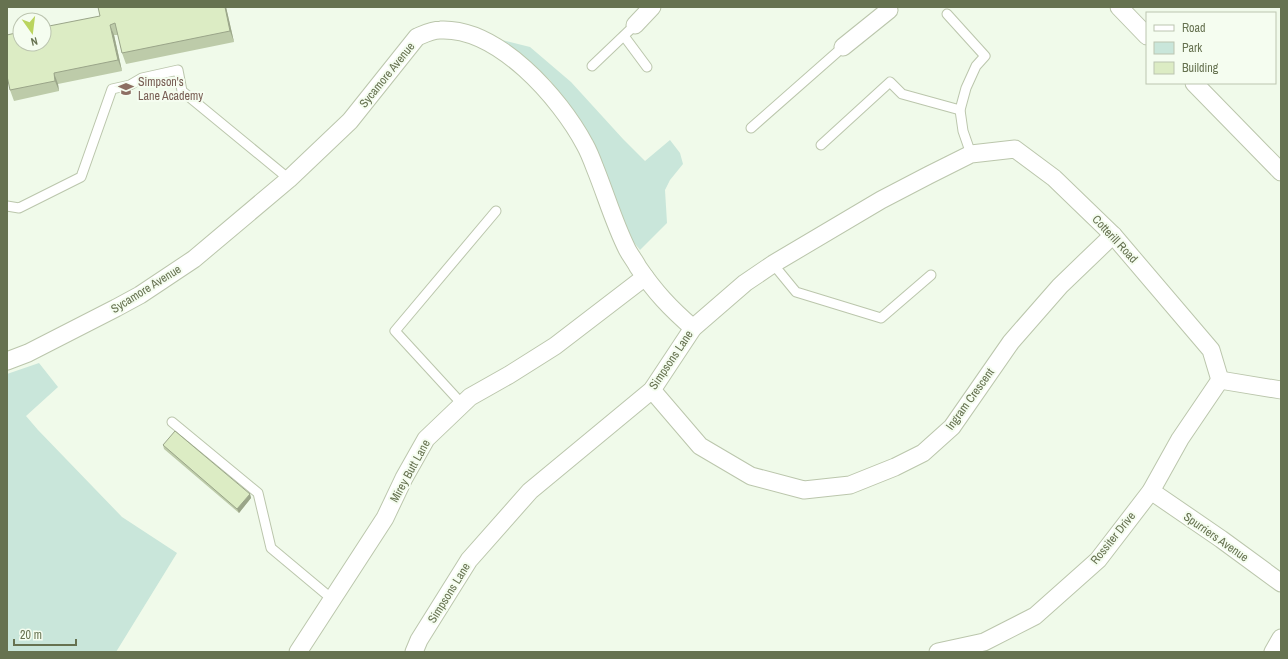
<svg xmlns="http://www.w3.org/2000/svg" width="1288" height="659" font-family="'Archivo Narrow',sans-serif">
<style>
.green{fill:#c9e6da}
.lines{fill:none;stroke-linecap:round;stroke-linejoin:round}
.service-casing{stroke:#bbc6ac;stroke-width:11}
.minor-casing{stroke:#bbc6ac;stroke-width:19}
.service{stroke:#fff;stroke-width:9}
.minor{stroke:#fff;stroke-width:17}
.wall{fill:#bdcba9}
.shaded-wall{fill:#9aa589}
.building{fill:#dcecc4;stroke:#9aa589}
.labels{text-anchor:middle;stroke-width:4;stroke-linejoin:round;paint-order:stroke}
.street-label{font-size:12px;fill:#667250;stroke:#f5fdf0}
.education-label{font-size:12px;fill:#785e54;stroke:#f5fdf0;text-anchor:start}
</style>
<rect width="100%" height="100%" fill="#f0faea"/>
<g class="green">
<polygon points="494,38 530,47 571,82 623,139 645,161 670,140 680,153 683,164 670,180 665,190 667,223 640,250 627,234 579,123 550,80 529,62"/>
<polygon points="39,363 58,387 26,416 38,430 122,517 177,553 116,652 7,652 7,374"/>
</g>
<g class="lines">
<g class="service-casing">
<g id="service">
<polyline points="947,14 985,56 976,66 966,88 960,110 963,131 971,154"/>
<polyline points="624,36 647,67"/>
<polyline points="592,66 635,25"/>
<polyline points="751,128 843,47"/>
<polyline points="821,145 890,82 902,94 960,110"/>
<polyline points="7,206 19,208 81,177 112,89 130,85 142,78 178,70 182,91 289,179"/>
<polyline points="773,264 796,292 881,318 931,275"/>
<polyline points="462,404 395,331 496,211"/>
<polyline points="172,422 258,493 271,548 332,599"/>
</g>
</g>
<g class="minor-casing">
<g id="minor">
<polyline points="1119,7 1147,36"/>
<polyline points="635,25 652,7"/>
<polyline points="843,47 889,10 886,7"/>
<polyline points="1194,83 1281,172"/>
<path d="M7,361L28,353L116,308L140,295L194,259L289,179L350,121L417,37C424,34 432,30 440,30C498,27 560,98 585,145C589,152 592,160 595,168C606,195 614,223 627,249C630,255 635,261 638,267C655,292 670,308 693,328"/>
<polyline points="1220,380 1281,390"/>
<polyline points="652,390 700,446 751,476 804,490 850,485 895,467 923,453 952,427 1011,342 1060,286 1113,235"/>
<polyline points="1151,491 1221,539 1281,583"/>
<polyline points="298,652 385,518 404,478 426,439 470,397 509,375 555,346 645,277"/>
<polyline points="414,652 419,640 469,560 530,491 652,390 693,328 745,283 773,264 881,200 929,175 971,154 1015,149 1054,178 1113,235 1211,350 1220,380"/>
<polyline points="938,652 984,642 1035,616 1098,560 1151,491 1180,439 1220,380"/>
<polyline points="1273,652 1281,638"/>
</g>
</g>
<use href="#service" class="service"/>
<use href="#minor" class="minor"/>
</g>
<g class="wall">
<polygon points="226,7 234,42 126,64 122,53 118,35 114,35 122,71 58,84 59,91 14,101 10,90 100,16"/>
<polygon points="163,445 250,494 251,498 239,513 164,449"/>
</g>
<g class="shaded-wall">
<polygon points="225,7 226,7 234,42 230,31"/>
<polygon points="110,25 114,35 122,71 118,60"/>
<polygon points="54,73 58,84 59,91 55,81"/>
<polygon points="250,494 251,498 239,513 237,509"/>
</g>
<g class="building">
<polygon points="98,7 225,7 230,31 122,53 115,23 110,25 118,60 54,73 55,81 10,90 7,76 7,35 20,32 20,44 44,44 44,27 100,16"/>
<polygon points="175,431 250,494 237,509 163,445"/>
</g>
<defs>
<g id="school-bare" transform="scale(1.2)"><path d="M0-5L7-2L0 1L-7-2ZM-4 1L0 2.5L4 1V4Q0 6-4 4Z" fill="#8d6e63" stroke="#f5fdf0" stroke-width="2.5" paint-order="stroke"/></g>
</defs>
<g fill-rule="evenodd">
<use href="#school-bare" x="126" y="89"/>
</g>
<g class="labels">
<g class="street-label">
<text transform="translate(387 75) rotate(-51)" y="4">Sycamore Avenue</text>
<text transform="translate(1115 239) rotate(47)" y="4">Cotterill Road</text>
<text transform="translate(146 289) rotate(-32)" y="4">Sycamore Avenue</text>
<text transform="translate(671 360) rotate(-56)" y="4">Simpsons Lane</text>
<text transform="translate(970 399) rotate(-54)" y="4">Ingram Crescent</text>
<text transform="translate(410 471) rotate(-61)" y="4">Mirey Butt Lane</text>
<text transform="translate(1216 537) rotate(35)" y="4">Spurriers Avenue</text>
<text transform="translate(1113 538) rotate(-51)" y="4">Rossiter Drive</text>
<text transform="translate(449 593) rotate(-58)" y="4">Simpsons Lane</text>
</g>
<g class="education-label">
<text x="138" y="86">Simpson's<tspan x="138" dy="14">Lane Academy</tspan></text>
</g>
</g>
<rect width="1288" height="659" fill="none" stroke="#667250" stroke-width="16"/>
<rect x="1146" y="12" width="130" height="72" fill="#f5fdf0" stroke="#bcc5b0"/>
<rect x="1154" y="25" width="20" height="6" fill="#ffffff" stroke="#bcc5b0"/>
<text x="1182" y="32" font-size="12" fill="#667250">Road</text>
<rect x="1154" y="42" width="20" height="12" fill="#c9e6da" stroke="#bcc5b0"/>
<text x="1182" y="52" font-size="12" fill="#667250">Park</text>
<rect x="1154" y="62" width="20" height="12" fill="#dcecc4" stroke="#bcc5b0"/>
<text x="1182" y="72" font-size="12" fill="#667250">Building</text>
<g transform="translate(32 32) rotate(166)"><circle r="19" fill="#f5fdf0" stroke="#bcc5b0"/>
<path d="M0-3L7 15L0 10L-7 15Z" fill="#bad45e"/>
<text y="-6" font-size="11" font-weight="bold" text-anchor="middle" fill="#667250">N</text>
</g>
<path d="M14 639v6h62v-6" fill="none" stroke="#667250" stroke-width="2"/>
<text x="20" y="639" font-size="12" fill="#667250" stroke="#f5fdf0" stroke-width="3" paint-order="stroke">20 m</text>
</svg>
